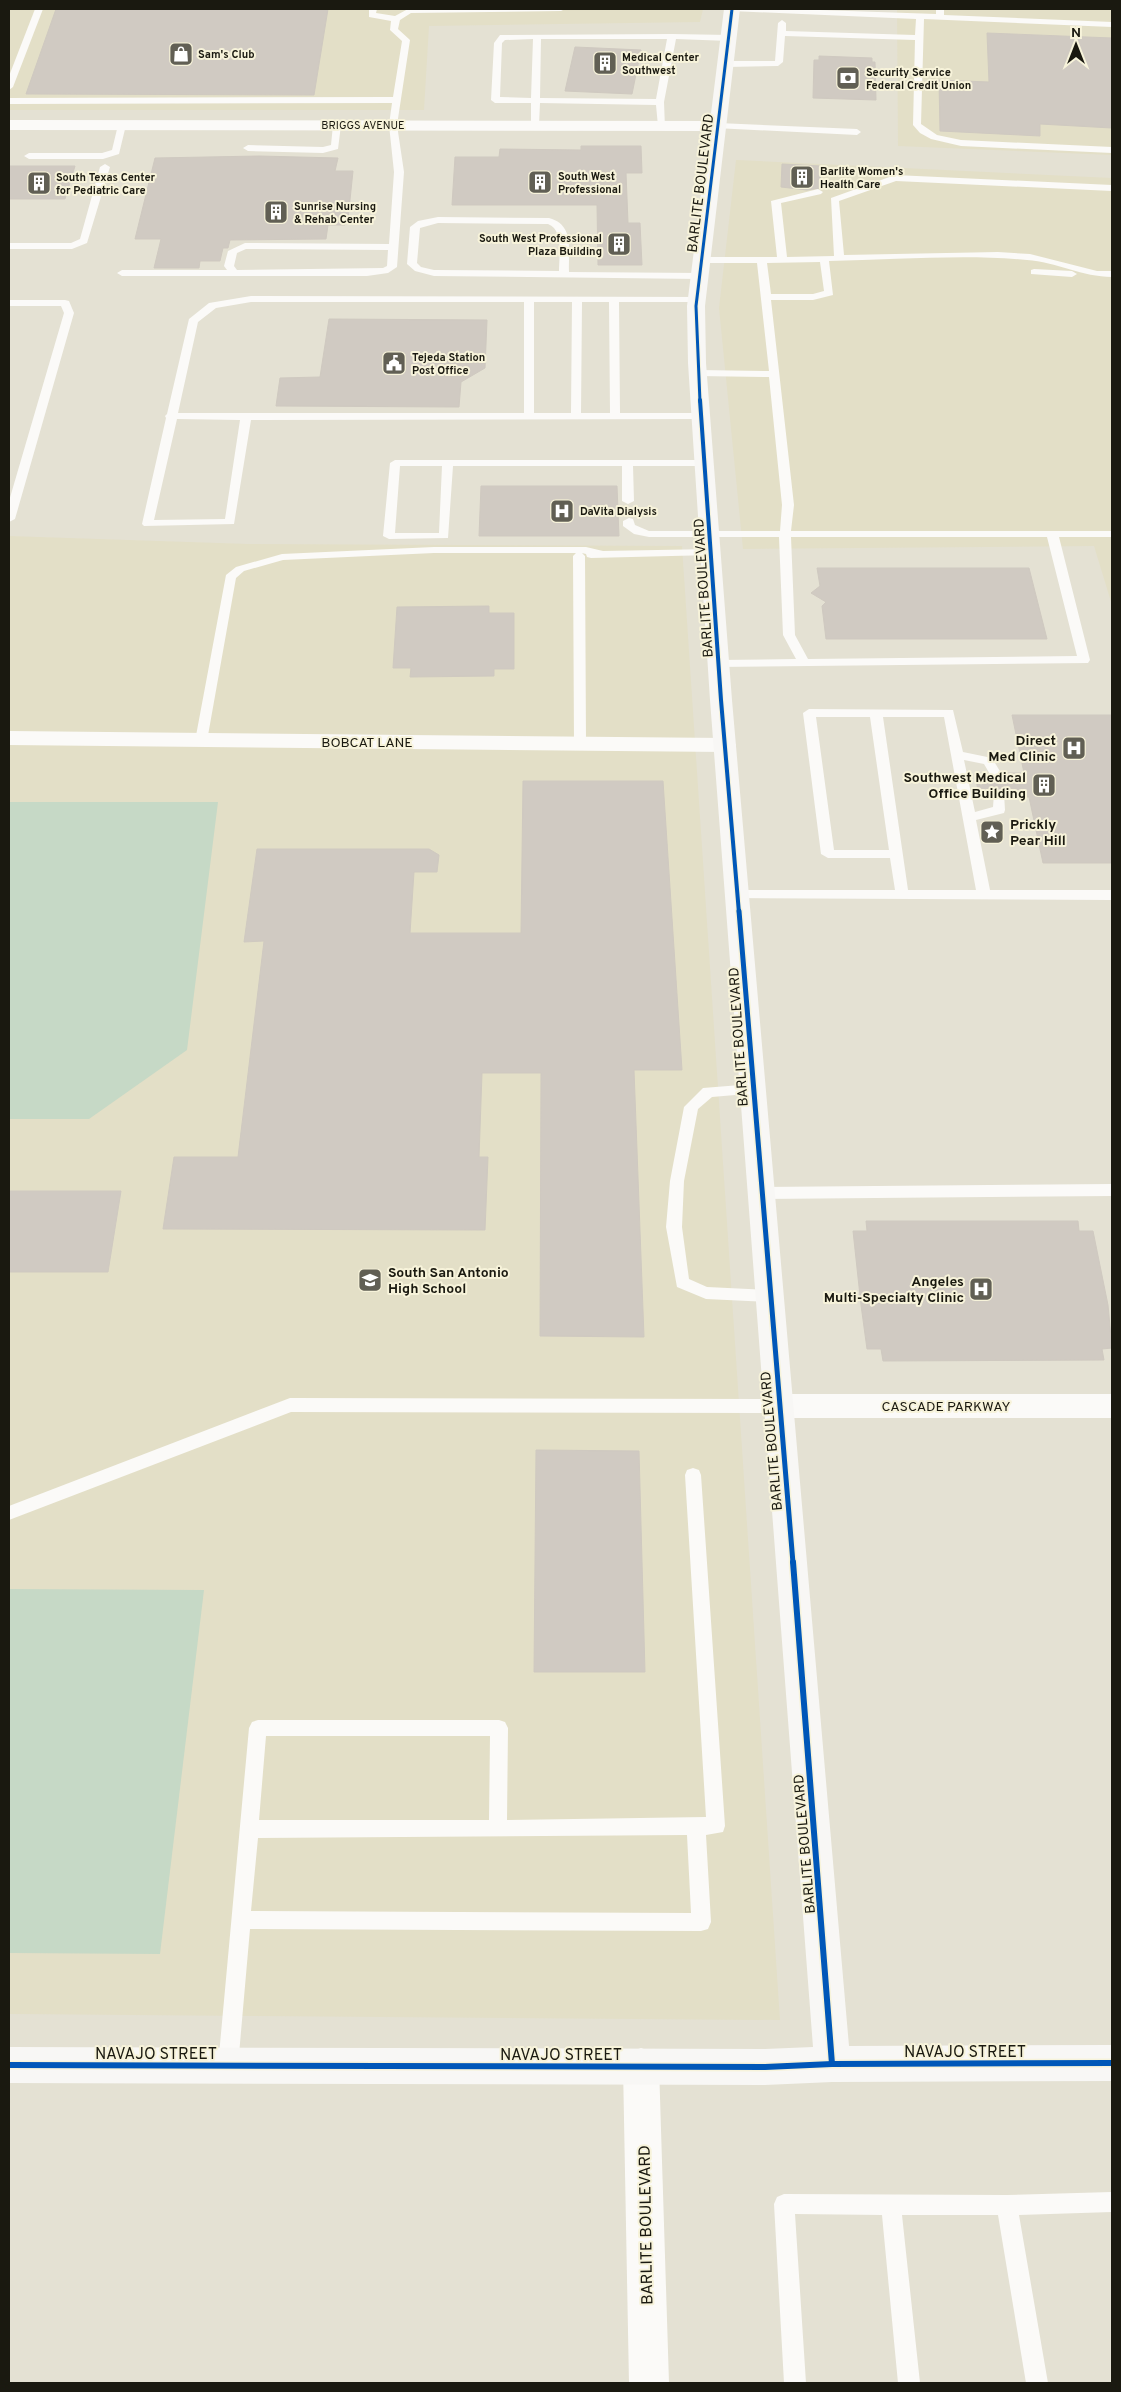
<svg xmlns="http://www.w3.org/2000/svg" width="1121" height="2392" font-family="Overpass,sans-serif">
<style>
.built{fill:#e3dfc7}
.green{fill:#c6d9c6}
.building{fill:#d0cac2;stroke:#cfc9c0}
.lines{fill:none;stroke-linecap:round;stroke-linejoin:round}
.lane{fill:#fbfaf8;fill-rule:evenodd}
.street{fill:#fbfaf8;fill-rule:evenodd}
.secondary{fill:#f8f7f5;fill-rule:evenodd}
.cycleway-far3-casing{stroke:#f7f3da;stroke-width:5}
.cycleway-far2-casing{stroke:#f7f3da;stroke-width:6}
.cycleway-far1-casing{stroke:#f7f3da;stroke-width:8}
.cycleway-casing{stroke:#f7f3da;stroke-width:9}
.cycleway-far3{stroke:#0057b8;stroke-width:3}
.cycleway-far2{stroke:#0057b8;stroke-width:4}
.cycleway-far1{stroke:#0057b8;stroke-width:5}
.cycleway{stroke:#0057b8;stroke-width:6}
.labels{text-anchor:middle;stroke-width:4;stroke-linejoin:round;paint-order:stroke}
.far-poi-label{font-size:11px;font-weight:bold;fill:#1a1910;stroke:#f7f3da;text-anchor:start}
.far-street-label{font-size:11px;fill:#1a1910;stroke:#f7f3da}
.street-label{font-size:14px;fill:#1a1910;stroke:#f7f3da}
.poi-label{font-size:14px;font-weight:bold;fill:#1a1910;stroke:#f7f3da;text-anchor:end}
.near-street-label{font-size:16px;fill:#1a1910;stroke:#f7f3da}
</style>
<rect width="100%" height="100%" fill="#e4e1d3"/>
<g class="built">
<polygon points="9,9 703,9 700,22 429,26 424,110 9,110"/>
<polygon points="887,9 1112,9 1112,155 898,146 897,10"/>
<polygon points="736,160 1112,178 1112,605 1094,546 743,549 719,308"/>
<polygon points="9,536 249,544 682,546 780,2020 9,2014"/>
</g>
<g class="green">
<polygon points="9,802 218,802 187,1050 89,1119 9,1119"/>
<polygon points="9,1589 204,1590 160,1954 9,1953"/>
</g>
<g class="building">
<polygon points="56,9 328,9 314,95 26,94"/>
<polygon points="987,33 1112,38 1112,128 1040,124 1040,136 940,131 939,80 989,82"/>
<polygon points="575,47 641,50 632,94 565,91"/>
<polygon points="819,56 872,58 872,62 875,62 876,100 813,98 814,60 819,60"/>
<polygon points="581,146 641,146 642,173 626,173 628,223 640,223 642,265 598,265 597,205 452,205 455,157 499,157 500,149 581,150"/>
<polygon points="259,156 338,158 335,171 353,171 348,219 346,219 345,225 328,225 326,239 230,240 228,248 223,248 220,261 200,261 199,268 154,268 161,239 135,239 155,158"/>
<polygon points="782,164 821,166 820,188 807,190 781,187"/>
<polygon points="9,166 75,166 65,199 9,199"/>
<polygon points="329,319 487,320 485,368 461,382 459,407 276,406 280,378 320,377"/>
<polygon points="481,486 617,486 619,536 479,536"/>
<polygon points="817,568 1029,568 1047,639 826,639 822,606 826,602 811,593 820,586"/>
<polygon points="489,606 489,613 514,613 514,669 494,669 494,676 410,677 411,668 393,668 397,607"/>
<polygon points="1012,715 1112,715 1112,863 1043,863 1029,797 1006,797 1004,792 993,793 992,797 979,797 975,773 987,773 991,778 999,778 1003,773 1024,773"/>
<polygon points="523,781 663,781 682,1070 634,1070 644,1337 540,1336 541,1073 482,1073 479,1157 488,1157 485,1230 163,1229 174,1157 238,1157 264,941 244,942 257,849 429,849 439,855 437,872 414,872 410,933 521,933"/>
<polygon points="9,1191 121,1191 108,1272 9,1272"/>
<polygon points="866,1221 1078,1221 1079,1231 1093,1231 1108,1305 1112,1348 1102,1349 1104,1360 883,1361 881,1349 867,1349 861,1305 853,1231 867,1231"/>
<polygon points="536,1450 639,1451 645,1672 534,1672"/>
</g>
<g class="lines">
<g class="lane">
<polygon points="35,9 43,9 13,87 9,90 9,76"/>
<path d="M369,9H377L376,13L395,16L408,9H565L561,11L411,13L400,20L398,29L410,40L397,125L404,172L397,267L388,273L367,276H122L117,273L122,270H227L224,266L228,251L245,243L389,244L394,172L389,125L392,103L9,104V98L393,97L402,41L390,30L391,21L369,17ZM246,249L388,250L387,266L383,268L237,270L234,266L237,253Z"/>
<polygon points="728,9 790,9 936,14 936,9 944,9 944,15 1112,22 1112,27 924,19 921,124 937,135 961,140 1112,147 1112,153 961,146 931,139 920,133 913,125 915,40 785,36 783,62 778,66 726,67 722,64 726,61 775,61 778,23 782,20 786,23 786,31 915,35 916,19 732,11"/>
<path d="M672,34L729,35L733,38L729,41L676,39L664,102L665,128L658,126L656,105L540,103L539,125L535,128L531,125V103H495L491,100L494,43L500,35ZM533,39L531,98L500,97L502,43L505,40ZM541,39H667L656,99L540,98Z"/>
<polygon points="122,122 126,125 119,154 103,159 29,159 24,156 29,153 102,153 112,150 118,125"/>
<polygon points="337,122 341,125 338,149 323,153 248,151 243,148 248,145 323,147 331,145 333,125"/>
<polygon points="718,123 857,129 861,132 857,135 715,128 715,124"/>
<polygon points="105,164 110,167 87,243 72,249 9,249 9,243 71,243 80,239 100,167"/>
<path d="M895,175L1112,185V191L896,181L839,201L844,255L998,252L1030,254L1097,271H1112V277C1083,277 1056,262 1027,260C962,254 895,260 829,261L833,295L813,300H771L794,505L791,531H1112V537H1059L1090,660L1088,663L715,667L713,664L715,661L719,660L796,659L783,635L779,537H649L634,534L623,526V521L629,518L633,519L635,525L649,531H780L782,505L769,377L698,376L693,373L698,370L769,371L757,263H702L697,260L702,257H777L771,201L818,189L823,192L821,194L781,203L787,257L834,256L831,198ZM820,262L824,291L813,294H771L767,263ZM791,537H1047L1077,656L808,659L795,635Z"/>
<path d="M438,217L549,218C575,225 568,250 569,272L700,273L705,276L700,279L434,276L415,271L407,264L410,227L418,221ZM438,223L548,224C564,230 559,256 559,271L434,270L421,267L417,263L420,228Z"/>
<polygon points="1034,269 1072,271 1077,274 1072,277 1031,274 1031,270"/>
<path d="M251,296L701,297L702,299L697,302H619L620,413H702L707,416L702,419L251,420L234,524L144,526L142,524L166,418L165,416L167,414L189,319L209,303ZM251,302H524V413H178L198,322L216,308ZM534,302H572L571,413H534ZM582,302H609L610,413H581ZM177,419L240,420L225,519L154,520Z"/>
<polygon points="9,300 65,300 69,301 74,313 15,519 9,522 9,501 64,313 61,306 9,306"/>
<path d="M395,460H704L709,463L704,466H633L634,501L628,504L622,501V466H453L448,538L389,539L383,536L390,463ZM400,466H442L439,533H395Z"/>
<polygon points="434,547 586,547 603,551 712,549 718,552 712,555 591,558 587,557 586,554 582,553 585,556 586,743 580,747 574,743 573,556 576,553 434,553 283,560 244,571 236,578 207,741 205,744 197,744 195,741 226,575 236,567 282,554"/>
<path d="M809,709L953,710L963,752L992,758L1001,773L999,776H991L984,764L964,760L975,812L993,807L994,794H1004L1005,810L1004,813L976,820L990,890H1112V900L734,898L732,895L734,892L739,890H895L890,858H828L821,854L803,713ZM816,717H870L889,850H834ZM883,717H944L976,890H908Z"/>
<polygon points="753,1084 758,1085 760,1089 758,1093 712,1097 698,1109 684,1181 682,1227 689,1279 707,1287 770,1290 776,1292 778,1296 776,1300 770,1302 706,1299 677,1287 666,1227 670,1181 684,1107 703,1088"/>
<polygon points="1112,1184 1112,1196 761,1199 756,1197 754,1193 756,1189 761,1187"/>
<polygon points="290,1398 780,1399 786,1401 788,1406 786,1411 780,1413 291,1412 9,1520 9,1506"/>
<path d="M693,1468L699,1470L701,1475L725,1826L723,1832L706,1835L711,1922L708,1929L701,1931L250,1929L238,2066L235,2073L228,2076L221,2073L218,2066L249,1728L252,1722L258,1720H499L505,1722L508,1728L507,1820L706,1817L685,1475L687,1470ZM266,1736H490L489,1820H259ZM687,1835L691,1913L251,1911L258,1838Z"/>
<polygon points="1112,2192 1112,2212 1019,2215 1048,2383 1026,2383 998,2215 902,2215 920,2383 898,2383 882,2215 795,2214 806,2383 784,2383 774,2204 777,2197 784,2194 1007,2195"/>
</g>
<g class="street">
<polygon points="9,120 718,121 724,123 726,126 724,129 718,131 9,130"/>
<polygon points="9,731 725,738 733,740 736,745 733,750 725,752 9,745"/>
<polygon points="780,1394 1112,1394 1112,1418 780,1418 770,1415 765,1406 770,1397"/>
<polygon points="641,2048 654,2053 659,2066 669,2383 629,2383 623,2066 628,2053"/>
</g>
<polygon class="secondary" points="724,9 740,9 705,306 706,363 732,700 849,2046 1112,2045 1112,2081 832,2082 765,2085 9,2083 9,2047 765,2049 813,2047 710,700 688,363 687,306"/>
<g class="cycleway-far3-casing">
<polyline id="cycleway-far3" points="700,402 696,306 732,9"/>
</g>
<g class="cycleway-far2-casing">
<polyline id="cycleway-far2" points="700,400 721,700 739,913"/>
</g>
<g class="cycleway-far1-casing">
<polyline id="cycleway-far1" points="739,911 793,1563"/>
</g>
<g class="cycleway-casing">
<g id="cycleway">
<polyline points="793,1562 832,2064"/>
<polyline points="9,2065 765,2067 832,2064 1112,2063"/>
</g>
</g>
<use href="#cycleway-far3" class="cycleway-far3"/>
<use href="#cycleway-far2" class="cycleway-far2"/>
<use href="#cycleway-far1" class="cycleway-far1"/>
<use href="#cycleway" class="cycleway"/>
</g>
<defs>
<g id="shop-square" transform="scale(1.25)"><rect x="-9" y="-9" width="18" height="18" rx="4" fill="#615f54" stroke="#f7f3da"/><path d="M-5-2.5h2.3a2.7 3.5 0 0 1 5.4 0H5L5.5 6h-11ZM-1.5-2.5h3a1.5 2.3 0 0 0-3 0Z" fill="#fff"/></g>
<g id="building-square" transform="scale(1.25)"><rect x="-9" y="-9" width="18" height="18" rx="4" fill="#615f54" stroke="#f7f3da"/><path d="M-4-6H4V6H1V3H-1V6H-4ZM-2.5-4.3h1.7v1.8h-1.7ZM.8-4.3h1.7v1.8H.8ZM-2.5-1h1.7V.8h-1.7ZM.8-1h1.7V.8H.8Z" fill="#fff"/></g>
<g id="bank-square" transform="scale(1.25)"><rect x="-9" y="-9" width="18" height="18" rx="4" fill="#615f54" stroke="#f7f3da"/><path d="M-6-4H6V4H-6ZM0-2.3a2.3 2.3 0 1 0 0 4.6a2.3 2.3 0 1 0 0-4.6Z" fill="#fff"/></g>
<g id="civic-square" transform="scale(1.25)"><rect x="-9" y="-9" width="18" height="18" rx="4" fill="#615f54" stroke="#f7f3da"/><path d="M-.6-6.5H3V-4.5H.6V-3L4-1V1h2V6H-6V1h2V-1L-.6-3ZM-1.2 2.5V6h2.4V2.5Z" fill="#fff"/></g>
<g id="hospital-square" transform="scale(1.25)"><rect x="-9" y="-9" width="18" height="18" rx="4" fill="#615f54" stroke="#f7f3da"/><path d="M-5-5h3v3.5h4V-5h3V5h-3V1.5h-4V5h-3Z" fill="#fff"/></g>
<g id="sight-square" transform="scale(1.25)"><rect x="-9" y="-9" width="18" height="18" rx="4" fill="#615f54" stroke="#f7f3da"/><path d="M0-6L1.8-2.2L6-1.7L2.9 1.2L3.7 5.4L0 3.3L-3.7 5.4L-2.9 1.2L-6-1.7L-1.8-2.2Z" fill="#fff"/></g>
<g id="school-square" transform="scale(1.25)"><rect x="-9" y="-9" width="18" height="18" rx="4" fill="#615f54" stroke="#f7f3da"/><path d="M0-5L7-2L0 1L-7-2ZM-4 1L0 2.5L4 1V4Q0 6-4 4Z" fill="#fff"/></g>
</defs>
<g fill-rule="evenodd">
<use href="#shop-square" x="181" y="54"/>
<use href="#building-square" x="605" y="63"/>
<use href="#bank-square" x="848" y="78"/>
<use href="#building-square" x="802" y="177"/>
<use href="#building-square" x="540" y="182"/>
<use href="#building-square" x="39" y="183"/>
<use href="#building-square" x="276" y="212"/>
<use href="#building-square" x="619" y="244"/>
<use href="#civic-square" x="394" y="363"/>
<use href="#hospital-square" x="562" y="511"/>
<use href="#hospital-square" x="1074" y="748"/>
<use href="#building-square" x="1044" y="785"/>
<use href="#sight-square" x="992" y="832"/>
<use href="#school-square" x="370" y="1280"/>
<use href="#hospital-square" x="981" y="1289"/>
</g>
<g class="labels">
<g class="far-poi-label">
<text x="198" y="58">Sam's Club</text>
<text x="622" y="61">Medical Center<tspan x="622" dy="13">Southwest</tspan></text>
<text x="866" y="76">Security Service<tspan x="866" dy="13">Federal Credit Union</tspan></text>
<text x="820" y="175">Barlite Women's<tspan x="820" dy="13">Health Care</tspan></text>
<text x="558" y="180">South West<tspan x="558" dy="13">Professional</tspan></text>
<text x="56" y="181">South Texas Center<tspan x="56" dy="13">for Pediatric Care</tspan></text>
<text x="294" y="210">Sunrise Nursing<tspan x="294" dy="13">&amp; Rehab Center</tspan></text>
<text x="602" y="242" text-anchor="end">South West Professional<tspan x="602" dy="13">Plaza Building</tspan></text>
<text x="412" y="361">Tejeda Station<tspan x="412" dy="13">Post Office</tspan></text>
<text x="580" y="515">DaVita Dialysis</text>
</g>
<g class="far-street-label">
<text x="363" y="129">BRIGGS AVENUE</text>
</g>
<g class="street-label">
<text transform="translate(700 183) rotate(-83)" y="5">BARLITE BOULEVARD</text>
<text transform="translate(703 588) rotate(-94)" y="5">BARLITE BOULEVARD</text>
<text x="367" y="747">BOBCAT LANE</text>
<text transform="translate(738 1037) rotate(-94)" y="5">BARLITE BOULEVARD</text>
<text x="946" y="1411">CASCADE PARKWAY</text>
<text transform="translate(771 1441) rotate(-95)" y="5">BARLITE BOULEVARD</text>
<text transform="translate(804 1844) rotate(-95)" y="5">BARLITE BOULEVARD</text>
</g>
<g class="poi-label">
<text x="1056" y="745">Direct<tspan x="1056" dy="16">Med Clinic</tspan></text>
<text x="1026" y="782">Southwest Medical<tspan x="1026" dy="16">Office Building</tspan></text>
<text x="1010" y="829" text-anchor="start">Prickly<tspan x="1010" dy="16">Pear Hill</tspan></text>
<text x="388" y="1277" text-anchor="start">South San Antonio<tspan x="388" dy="16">High School</tspan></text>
<text x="964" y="1286">Angeles<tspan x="964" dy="16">Multi-Specialty Clinic</tspan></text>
</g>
<g class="near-street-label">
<text x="965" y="2057">NAVAJO STREET</text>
<text x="156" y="2059">NAVAJO STREET</text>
<text x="561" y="2060">NAVAJO STREET</text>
<text transform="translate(645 2225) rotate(-91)" y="6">BARLITE BOULEVARD</text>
</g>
</g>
<rect width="1121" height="2392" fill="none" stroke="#1a1910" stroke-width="20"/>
<g transform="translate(1076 45)" stroke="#f7f3da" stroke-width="4" paint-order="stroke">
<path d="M0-4L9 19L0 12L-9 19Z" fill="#1a1910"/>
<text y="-8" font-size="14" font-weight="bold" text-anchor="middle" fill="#1a1910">N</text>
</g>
</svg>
